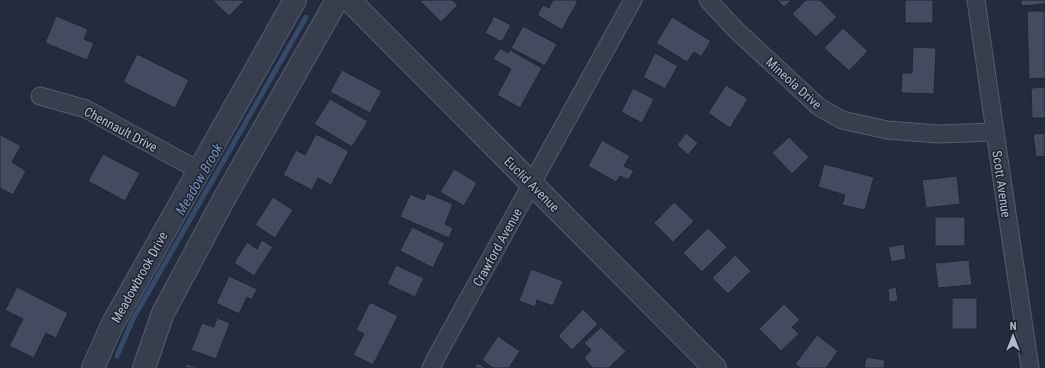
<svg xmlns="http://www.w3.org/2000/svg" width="1045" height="368" font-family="'Roboto Condensed',sans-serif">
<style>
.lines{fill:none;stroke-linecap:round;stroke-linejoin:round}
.stream{stroke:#384868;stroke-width:5}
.building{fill:#424b60;stroke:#1e2535}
.minor-casing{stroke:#555c6c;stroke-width:19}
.tertiary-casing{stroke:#555c6c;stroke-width:24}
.minor{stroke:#373e4e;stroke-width:17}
.tertiary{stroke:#373e4e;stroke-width:22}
.labels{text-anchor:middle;stroke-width:3;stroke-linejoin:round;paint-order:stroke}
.street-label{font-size:13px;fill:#b2b9c9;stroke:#1c2333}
.water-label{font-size:14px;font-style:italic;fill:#798db2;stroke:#1c2333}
</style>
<rect width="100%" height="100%" fill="#232c3e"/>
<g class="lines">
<polyline class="stream" points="117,356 133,319 306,17"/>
</g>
<g class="building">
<polygon points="212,0 245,0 229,16"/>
<polygon points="419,0 452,0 458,5 441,22"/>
<polygon points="553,0 576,0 578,1 562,30 537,15 543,5 549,8"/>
<polygon points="777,0 792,0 784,7"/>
<polygon points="806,0 820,0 837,17 816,37 792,14"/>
<rect x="905" y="0" width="28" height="23"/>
<polygon points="1021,0 1045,0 1045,4 1021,6"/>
<polygon points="1027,11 1045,11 1045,78 1029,79"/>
<polygon points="56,16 88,29 84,39 94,43 87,60 45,43"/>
<polygon points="494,16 511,25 502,42 485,33"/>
<polygon points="672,17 711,41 701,57 694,52 687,62 656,43"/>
<polygon points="523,26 557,44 545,66 511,48"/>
<polygon points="843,28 868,51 849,71 824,48"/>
<polygon points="913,47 936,48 934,94 901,93 902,73 912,73"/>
<polygon points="500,48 508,53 510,50 542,68 520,108 497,95 511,69 493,59"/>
<polygon points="655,53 678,66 665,89 643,77"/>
<polygon points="137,54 189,80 175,108 123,82"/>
<polygon points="342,70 382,91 370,113 330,92"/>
<polygon points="726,85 748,99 730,128 708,113"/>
<polygon points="1045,87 1045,118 1032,118 1031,88"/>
<polygon points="633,88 654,99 642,123 621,112"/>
<polygon points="330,99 368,121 352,147 314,124"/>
<polygon points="686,133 698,143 688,155 677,145"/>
<polygon points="1045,133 1045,156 1036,157 1033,134"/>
<polygon points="316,134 349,151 331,185 318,178 312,190 283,175 296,150 305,155"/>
<polygon points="1,135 21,146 12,162 26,171 13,195 0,188 0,136"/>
<polygon points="789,137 809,157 792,174 772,153"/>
<polygon points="602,140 630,156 624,166 634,171 628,180 620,176 616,182 588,166"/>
<polygon points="103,154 140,173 125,201 88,181"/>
<polygon points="824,164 874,177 865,210 842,205 845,195 818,187"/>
<polygon points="454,169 477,183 464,206 440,192"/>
<polygon points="957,176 960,204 926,208 922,180"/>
<polygon points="427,193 453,204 445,224 453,228 449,238 400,217 410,194 424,200"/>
<polygon points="273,197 293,210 275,238 255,225"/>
<polygon points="674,202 694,221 673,242 654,223"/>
<rect x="935" y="217" width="30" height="29"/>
<polygon points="412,227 445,243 433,268 400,251"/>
<polygon points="708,228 727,247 702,272 683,253"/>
<polygon points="262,240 273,247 254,276 234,263 247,242 257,249"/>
<polygon points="904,244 906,259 891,262 888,247"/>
<polygon points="735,255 751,271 728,294 712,278"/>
<polygon points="969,260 972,285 938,288 935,263"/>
<polygon points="396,265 424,278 415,297 387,284"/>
<polygon points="531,269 563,281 553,306 537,300 535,307 519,301"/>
<polygon points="229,276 257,289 252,300 247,297 239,314 216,303"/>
<polygon points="17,287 68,313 56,338 46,333 34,358 9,346 23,319 5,310"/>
<polygon points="896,287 898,301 889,302 888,289"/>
<rect x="952" y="298" width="25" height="31"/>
<polygon points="370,302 398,316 373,365 353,355 364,334 356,330"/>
<polygon points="784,304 800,320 792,327 799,334 781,351 759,329"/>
<polygon points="583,309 598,324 572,350 558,336"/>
<polygon points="217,318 230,323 216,359 191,350 202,323 214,327"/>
<polygon points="601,327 626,351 609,368 593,368 584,358 591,350 584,343"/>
<polygon points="817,335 838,351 826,368 800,368 795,364"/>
<polygon points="498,336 520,351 509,368 493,368 482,360"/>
<polygon points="866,357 885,360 884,368 864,368"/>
<polygon points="478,363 486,368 474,368"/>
<polygon points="186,364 201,368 185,368"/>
</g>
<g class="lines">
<g class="minor-casing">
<g id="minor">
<polyline points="708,0 736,30 819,107 842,120 887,130 938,134 995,132"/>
<polyline points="976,0 995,132 1030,368"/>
<polyline points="40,96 86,109 198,170"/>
<polyline points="431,368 439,352 633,0"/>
</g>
</g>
<g class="tertiary-casing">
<g id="tertiary">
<polyline points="349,0 715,368"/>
<polyline points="93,368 112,325 295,0"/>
<polyline points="144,368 163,313 224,199 337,0"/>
</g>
</g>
<use href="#minor" class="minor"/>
<use href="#tertiary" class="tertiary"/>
</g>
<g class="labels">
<g class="street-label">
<text transform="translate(794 83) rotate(42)" y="5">Mineola Drive</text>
<text transform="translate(121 129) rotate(28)" y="5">Chennault Drive</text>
<text transform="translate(532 184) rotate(45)" y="5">Euclid Avenue</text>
<text transform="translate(1002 184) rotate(82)" y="5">Scott Avenue</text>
<text transform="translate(497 247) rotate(-61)" y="5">Crawford Avenue</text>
<text transform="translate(139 277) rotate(-61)" y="5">Meadowbrook Drive</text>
</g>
<g class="water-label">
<text transform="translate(199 179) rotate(-60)" y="5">Meadow Brook</text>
</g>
</g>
<g transform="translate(1013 336)" stroke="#1c2333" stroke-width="3" paint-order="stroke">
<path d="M0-3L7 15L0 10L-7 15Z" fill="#b2b9c9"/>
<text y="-6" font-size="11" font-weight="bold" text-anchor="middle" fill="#b2b9c9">N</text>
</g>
</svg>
